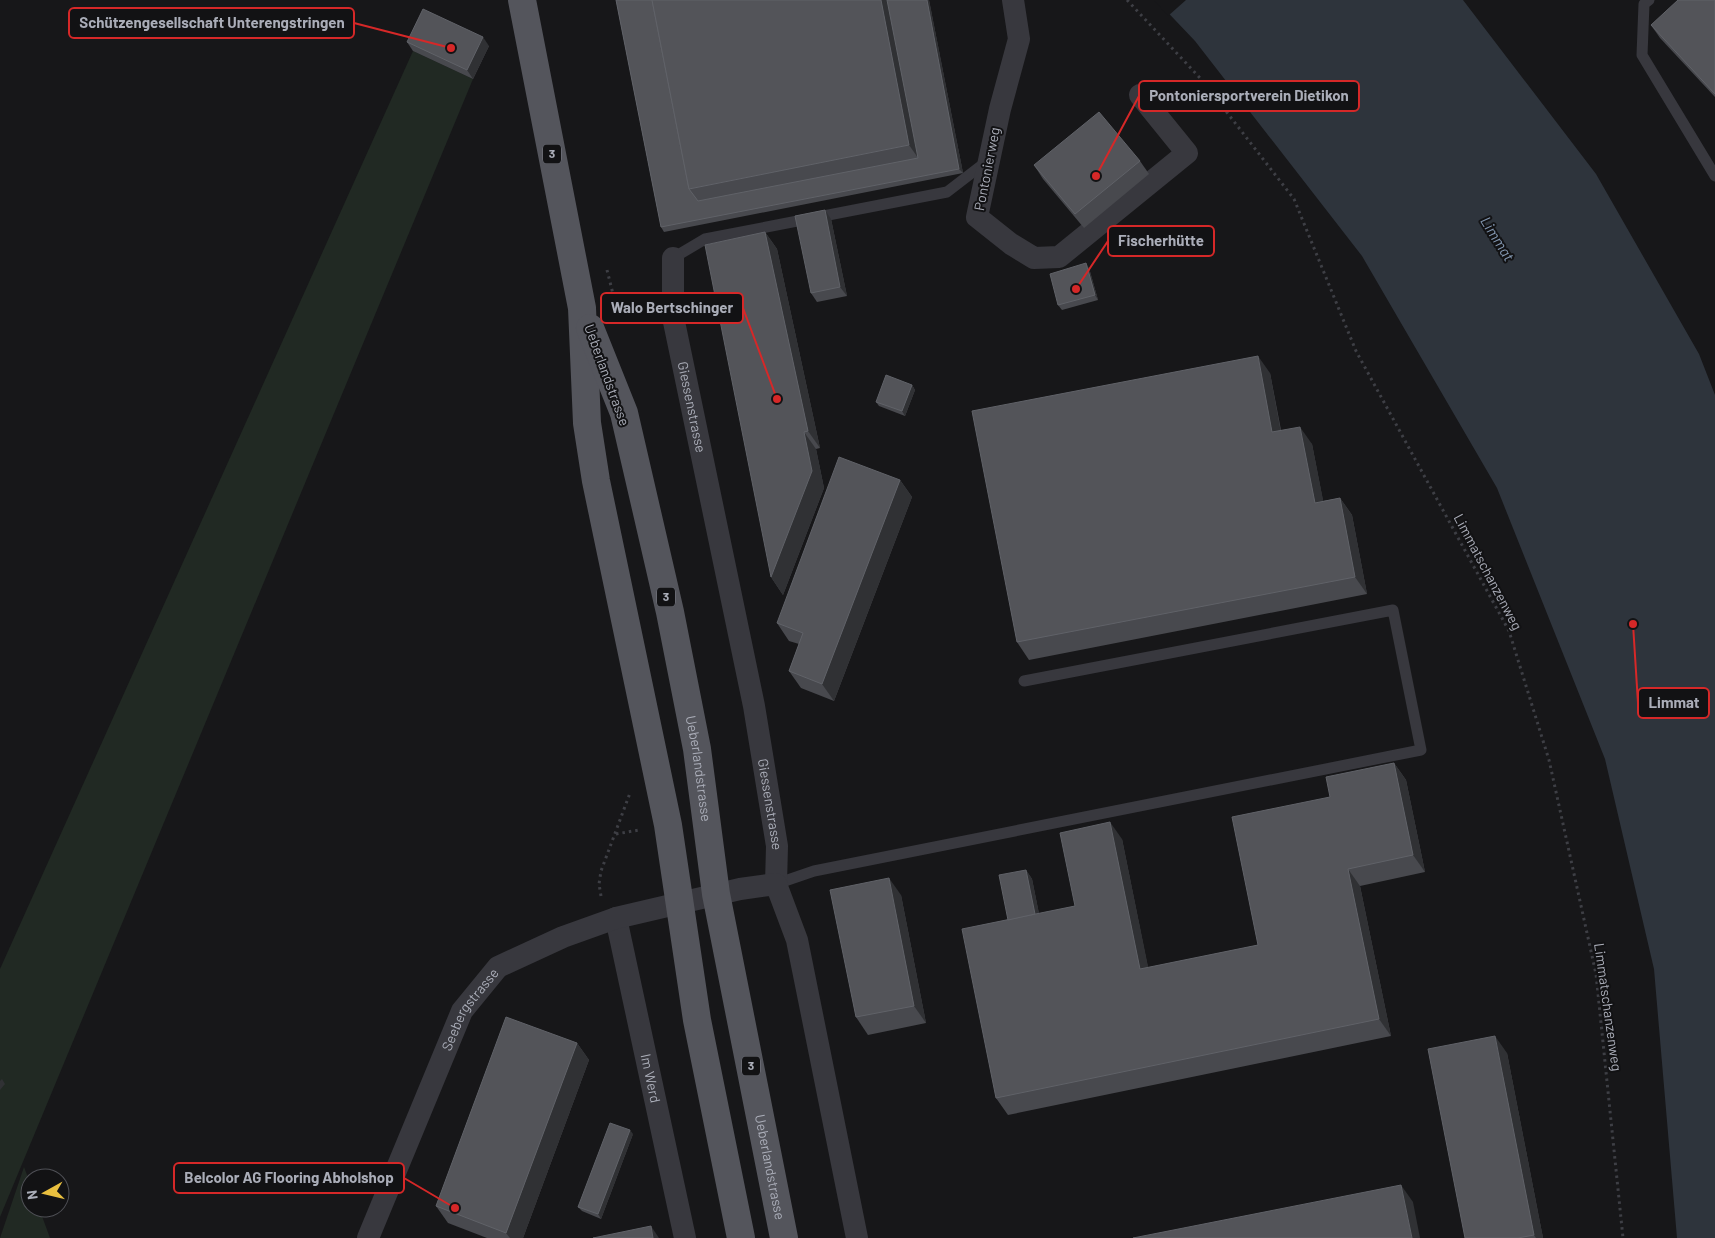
<svg xmlns="http://www.w3.org/2000/svg" width="1715" height="1238" font-family="Barlow,sans-serif">
<style>
.green{fill:#212923}
.water{fill:#2e343c}
.pier{fill:#171719}
.lines{fill:none;stroke-linecap:round;stroke-linejoin:round}
.path{stroke:#3e3f45;stroke-width:3;stroke-dasharray:2.5 4;stroke-linecap:butt}
.lane{stroke:#38383e;stroke-width:11}
.street{stroke:#38383e;stroke-width:22}
.primary{stroke:#54555c;stroke-width:28}
.wall{fill:#48494e}
.shaded-wall{fill:#303134}
.building{fill:#535459;stroke:#606268}
.labels{text-anchor:middle;stroke-width:4;stroke-linejoin:round;paint-order:stroke}
.shield{fill:#121214;stroke:#7c7e87;stroke-width:1}
.shield-label{font-size:12px;font-weight:bold;fill:#aaadb8}
.street-label{font-size:14px;fill:#aaadb8;stroke:#121214}
.water-label{font-size:15px;font-style:italic;fill:#8397b1;stroke:#121214}
.leader{fill:none;stroke:#d62828;stroke-width:2}
.callout-dot{fill:#d62828;stroke:#121214;stroke-width:2}
.callout{fill:#121214;stroke:#d62828;stroke-width:2}
.callout-label{font-size:15px;text-anchor:middle;font-weight:bold;fill:#aaadb8}
</style>
<rect width="100%" height="100%" fill="#171719"/>
<g class="green">
<polygon points="413,51 473,79 0,1217 0,969"/>
<polygon points="24,1167 30,1183 30,1208 39,1208 50,1238 0,1238"/>
</g>
<polygon class="water" points="1156,0 1463,0 1596,174 1699,354 1715,395 1715,1238 1677,1238 1654,969 1605,759 1497,488 1362,256 1195,41"/>
<polygon class="pier" points="1154,0 1186,0 1168,16"/>
<g class="lines">
<g class="path">
<polyline points="1127,0 1201,79 1294,199 1356,351 1509,631 1549,760 1596,974 1623,1238"/>
<polyline points="1175,98 1201,79"/>
<polyline points="607,270 618,314"/>
<polyline points="616,834 639,830"/>
<polyline points="601,896 599,884 601,871 630,793"/>
</g>
<g class="lane">
<polyline points="1649,0 1644,4 1642,55 1715,176"/>
<polyline points="673,258 705,239 947,192 986,162"/>
<polyline points="776,884 814,871 1421,750 1393,610 1024,681"/>
</g>
<g class="street">
<polyline points="1013,0 1019,39 1000,109 977,217 1011,244 1034,258 1059,257 1187,153 1140,95"/>
<path id="s1" d="M673,258V317L754,706L777,846L776,884"/>
<path id="s2" d="M616,918L685,1238"/>
<path id="s3" d="M368,1238L462,1011L498,967L563,937L616,918L740,889L776,884L797,940L857,1238"/>
</g>
<g class="primary">
<polyline points="522,0 582,308 587,423 596,481 668,825 697,1020 741,1238"/>
<path id="s4" d="M590,328L624,413L670,612L697,749L716,894L784,1238"/>
</g>
</g>
<g class="wall">
<polygon points="616,0 929,0 963,173 664,232 661,227"/>
<polygon points="1715,0 1715,97 1660,38 1651,25"/>
<polygon points="407,42 489,46 473,79 413,51"/>
<polygon points="1140,161 1149,174 1084,228 1043,179 1034,165"/>
<polygon points="831,219 847,296 817,302 811,293"/>
<polygon points="765,232 777,249 820,448 816,449 824,488 783,595 771,577"/>
<polygon points="1089,268 1098,300 1062,310 1058,305"/>
<polygon points="1270,373 1281,430 1312,444 1323,501 1340,498 1352,515 1367,594 1029,660 1017,642"/>
<polygon points="912,385 915,390 905,416 879,406 876,402"/>
<polygon points="900,480 912,497 834,701 801,688 789,671 799,644 789,641 777,623"/>
<polygon points="1394,763 1406,780 1425,872 1360,886 1391,1036 1008,1115 996,1098 1026,870 1032,879 1039,914 1075,906 1122,839 1148,968 1258,945 1330,797"/>
<polygon points="901,895 926,1023 868,1035 856,1017"/>
<polygon points="577,1043 589,1060 523,1238 487,1238 448,1223 436,1206"/>
<polygon points="1507,1053 1543,1238 1465,1238"/>
<polygon points="633,1134 601,1219 582,1211 578,1207"/>
</g>
<g class="shaded-wall">
<polygon points="881,0 889,0 921,162 909,145"/>
<polygon points="927,0 929,0 963,173 959,169"/>
<polygon points="483,37 489,46 473,79 467,70"/>
<polygon points="825,210 831,219 847,296 840,287"/>
<polygon points="765,232 777,249 820,448 808,431"/>
<polygon points="1086,263 1089,268 1098,300 1095,295"/>
<polygon points="1258,356 1270,373 1284,449 1272,432"/>
<polygon points="912,385 915,390 905,416 902,411"/>
<polygon points="1300,427 1312,444 1327,520 1315,503"/>
<polygon points="804,432 816,449 824,488 783,595 771,577"/>
<polygon points="900,480 912,497 834,701 822,684"/>
<polygon points="1340,498 1352,515 1367,594 1355,577"/>
<polygon points="1394,763 1406,780 1425,872 1413,855"/>
<polygon points="1110,822 1122,839 1152,986 1140,969"/>
<polygon points="1348,869 1360,886 1391,1036 1379,1019"/>
<polygon points="1026,870 1032,879 1043,933 1036,924"/>
<polygon points="889,878 901,895 926,1023 914,1006"/>
<polygon points="1495,1036 1507,1053 1543,1238 1536,1238 1534,1235"/>
<polygon points="577,1043 589,1060 523,1238 510,1238 506,1233"/>
<polygon points="2,1079 5,1084 0,1090 0,1081"/>
<polygon points="630,1130 633,1134 601,1219 598,1214"/>
<polygon points="1401,1185 1413,1202 1420,1238 1412,1238"/>
<polygon points="651,1226 659,1238 653,1238"/>
</g>
<g class="building">
<polygon points="616,0 652,0 689,189 698,201 918,158 887,0 927,0 959,169 661,227"/>
<polygon points="652,0 881,0 909,145 689,189"/>
<polygon points="1678,0 1715,0 1715,94 1651,25"/>
<polygon points="423,9 483,37 467,70 407,42"/>
<polygon points="1099,112 1140,161 1075,214 1034,165"/>
<polygon points="825,210 840,287 811,293 795,216"/>
<polygon points="765,232 808,431 804,432 812,471 771,577 705,245"/>
<polygon points="1086,263 1095,295 1058,305 1050,274"/>
<polygon points="1258,356 1272,432 1300,427 1315,503 1340,498 1355,577 1017,642 972,411"/>
<polygon points="886,375 912,385 902,411 876,402"/>
<polygon points="839,457 900,480 822,684 789,671 803,633 777,623"/>
<polygon points="1394,763 1413,855 1348,869 1379,1019 996,1098 962,929 1075,906 1060,833 1110,822 1140,969 1258,945 1232,817 1330,797 1326,777"/>
<polygon points="1026,870 1035,914 1008,920 999,875"/>
<polygon points="889,878 914,1006 856,1017 830,890"/>
<polygon points="506,1017 577,1043 506,1233 436,1206"/>
<polygon points="1495,1036 1534,1235 1518,1238 1465,1238 1428,1049"/>
<polygon points="610,1123 630,1130 598,1214 578,1207"/>
<polygon points="1401,1185 1412,1238 1133,1238"/>
<polygon points="651,1226 653,1238 593,1238"/>
</g>
<g class="labels">
<g class="shield">
<rect x="543" y="144.5" width="18" height="19" rx="4"/>
<rect x="657" y="587.5" width="18" height="19" rx="4"/>
<rect x="742" y="1056.5" width="18" height="19" rx="4"/>
</g>
<g class="shield-label">
<text x="552" y="158">3</text>
<text x="666" y="601">3</text>
<text x="751" y="1070">3</text>
</g>
<g class="street-label">
<text transform="translate(987 169) rotate(-79)" y="5">Pontonierweg</text>
<text transform="translate(607 375) rotate(70)" y="5">Ueberlandstrasse</text>
<text dy="5" stroke="none"><textPath href="#s1" startOffset="151">Giessenstrasse</textPath></text>
<text transform="translate(1488 572) rotate(62)" y="5">Limmatschanzenweg</text>
<text dy="5" stroke="none"><textPath href="#s4" startOffset="455">Ueberlandstrasse</textPath></text>
<text dy="5" stroke="none"><textPath href="#s1" startOffset="556">Giessenstrasse</textPath></text>
<text transform="translate(1608 1007) rotate(82)" y="5">Limmatschanzenweg</text>
<text dy="5" stroke="none"><textPath href="#s3" startOffset="251">Seebergstrasse</textPath></text>
<text dy="5" stroke="none"><textPath href="#s2" startOffset="164">Im Werd</textPath></text>
<text dy="5" stroke="none"><textPath href="#s4" startOffset="860">Ueberlandstrasse</textPath></text>
</g>
<g class="water-label">
<text transform="translate(1497 239) rotate(58)" y="5">Limmat</text>
</g>
</g>
<path class="leader" d="M451 48L354 23M1096 176L1139 96M1076 289L1108 241M777 399L743 308M1633 624L1638 703M455 1208L404 1178"/>
<g class="callout-dot">
<circle cx="451" cy="48" r="5"/>
<circle cx="1096" cy="176" r="5"/>
<circle cx="1076" cy="289" r="5"/>
<circle cx="777" cy="399" r="5"/>
<circle cx="1633" cy="624" r="5"/>
<circle cx="455" cy="1208" r="5"/>
</g>
<g class="callout">
<rect x="69" y="8" width="285" height="30" rx="5"/>
<rect x="1139" y="81" width="220" height="30" rx="5"/>
<rect x="1108" y="226" width="106" height="30" rx="5"/>
<rect x="601" y="293" width="142" height="30" rx="5"/>
<rect x="1638" y="688" width="71" height="30" rx="5"/>
<rect x="174" y="1163" width="230" height="30" rx="5"/>
</g>
<g class="callout-label">
<text x="212" y="28">Schützengesellschaft Unterengstringen</text>
<text x="1249" y="101">Pontoniersportverein Dietikon</text>
<text x="1161" y="246">Fischerhütte</text>
<text x="672" y="313">Walo Bertschinger</text>
<text x="1674" y="708">Limmat</text>
<text x="289" y="1183">Belcolor AG Flooring Abholshop</text>
</g>
<g transform="translate(45 1193) rotate(262)"><circle r="24" fill="#121214" stroke="#4f5056"/>
<path d="M0-4L9 19L0 12L-9 19Z" fill="#e9bf3f"/>
<text y="-8" font-size="14" font-weight="bold" text-anchor="middle" fill="#aaadb8">N</text>
</g>
</svg>
